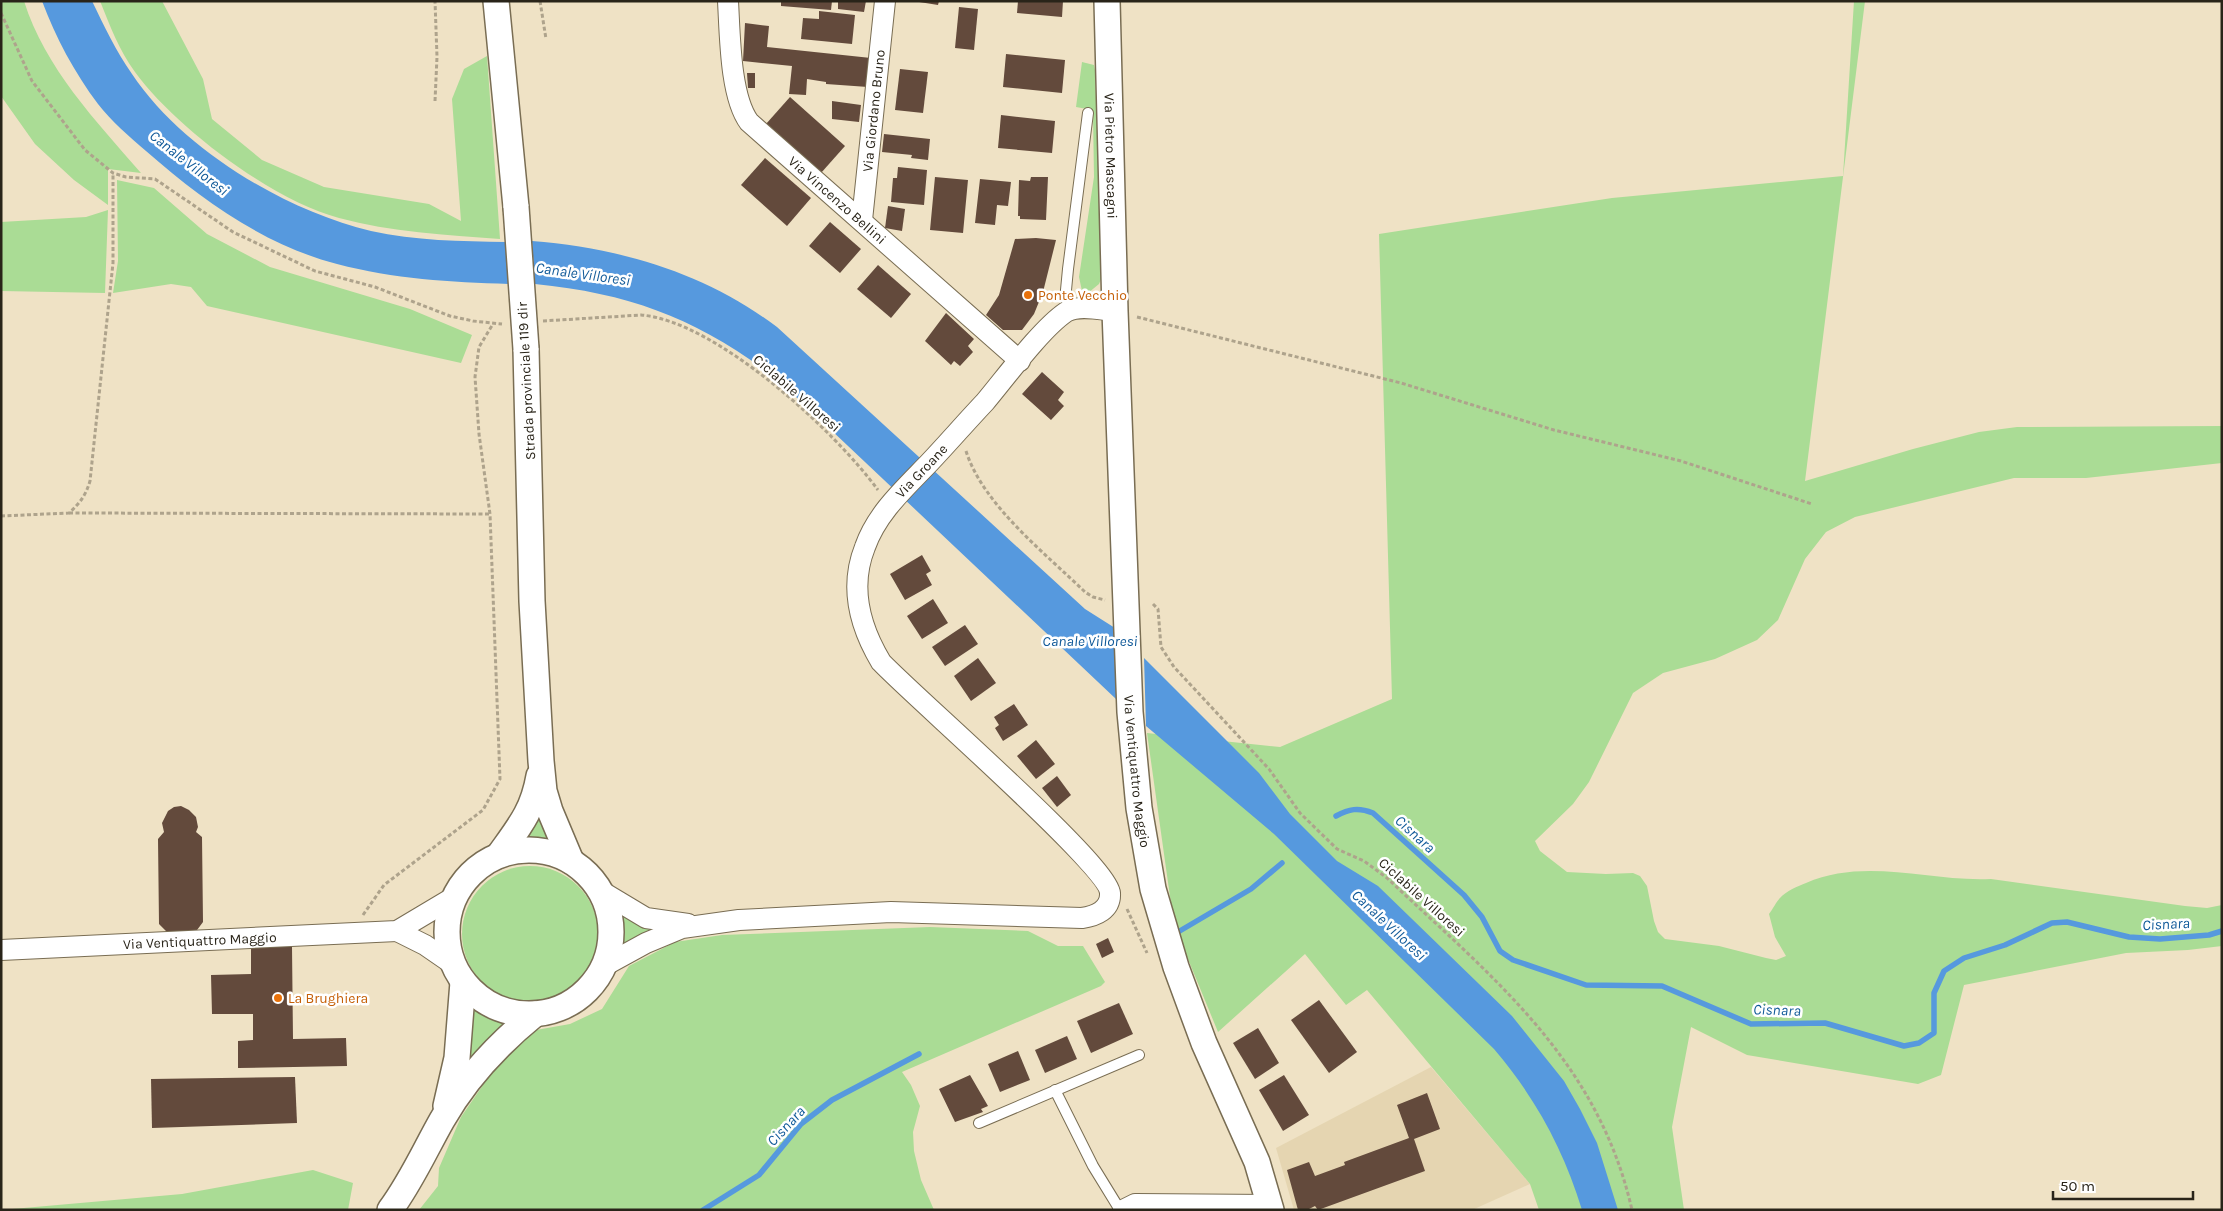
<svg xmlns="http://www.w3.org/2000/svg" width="2223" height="1211" font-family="Karla,sans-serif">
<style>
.built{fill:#e5d5b1}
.green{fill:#aadc95}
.water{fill:#5699de}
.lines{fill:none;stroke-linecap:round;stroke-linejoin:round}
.stream{stroke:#5699de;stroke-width:5.5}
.building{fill:#634a3c}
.service-casing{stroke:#796d53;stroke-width:12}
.minor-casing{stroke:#796d53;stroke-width:22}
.tertiary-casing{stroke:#796d53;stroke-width:28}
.path{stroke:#aea38c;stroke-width:3;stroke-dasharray:4 2.5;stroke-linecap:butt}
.service{stroke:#fff;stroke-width:10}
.minor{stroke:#fff;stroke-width:20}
.tertiary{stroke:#fff;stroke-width:25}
.tertiary-bridge-casing{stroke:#796d53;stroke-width:28;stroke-linecap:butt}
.tertiary-bridge{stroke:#fff;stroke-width:25}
.food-dot{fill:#e8710a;stroke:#fff;stroke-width:2}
.labels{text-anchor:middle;stroke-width:5;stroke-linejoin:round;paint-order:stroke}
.street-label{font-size:14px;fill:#292419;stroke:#fff}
.food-label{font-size:14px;fill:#c56008;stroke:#fff;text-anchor:start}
.water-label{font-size:15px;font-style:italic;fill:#115a99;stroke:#fff}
</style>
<rect width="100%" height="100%" fill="#efe2c5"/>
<polygon class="built" points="1431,1067 1530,1184 1472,1210 1294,1210 1276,1148"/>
<g class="green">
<path d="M1,1H24C45,68 96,121 141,173L108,169V205L74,180L35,144L1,96Z"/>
<path d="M100,1H162L203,79L212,119L262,160L324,187L429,204L461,221L452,99L464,69L487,56L500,239C446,235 391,232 339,218C273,201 175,127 135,72C119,50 110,26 100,1Z"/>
<path d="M1854,1H1865L1805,481L1913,449L1979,432L2017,427L2222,426V463L2086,478H2014L1855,517L1826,532L1805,559L1778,620L1757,640L1715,659L1663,673L1633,693L1589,782L1573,804L1535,841L1540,851L1567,872L1606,874L1633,873L1640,876L1647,886L1654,921L1658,932L1665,939L1719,946L1766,958L1776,960L1786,956L1775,937L1769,914C1773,909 1776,902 1780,898C1786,891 1798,886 1806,883C1866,857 1929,882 1991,879L2185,906L2207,908L2222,905V946L2188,950L2126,953L1964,985L1941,1075L1918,1084L1747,1055L1691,1027L1672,1127L1684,1210H1539L1530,1184L1367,990L1346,1005L1305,954L1218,1032L1174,925L1147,733L1280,747L1392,699L1379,234L1612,198L1843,176Z"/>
<polygon points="1082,62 1094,65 1095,70 1102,277 1099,284 1088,293 1082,291 1079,277 1094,177 1093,114 1087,109 1076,107"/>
<polygon points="117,180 154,188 207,234 270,267 410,309 472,335 461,363 207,306 191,287 171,284 113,293 118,261"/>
<polygon points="108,210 105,293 1,291 1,222 86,217"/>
<polygon points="537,802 551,843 522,841"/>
<circle cx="530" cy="934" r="68"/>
<polygon points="620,914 648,927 652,930 623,946"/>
<polygon points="930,927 1028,931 1058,946 1083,946 1105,982 1101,986 902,1072 911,1085 920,1106 913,1132 914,1151 921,1180 934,1210 419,1210 438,1186 439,1168 461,1117 505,1053 536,1030 570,1024 602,1009 629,966 675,942 722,935"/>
<polygon points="472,1008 487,1017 508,1024 469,1065"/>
<polygon points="313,1170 353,1183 348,1210 1,1210 182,1194"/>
</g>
<g class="water">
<path d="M42,1H92C104,26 116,51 132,74C182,149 284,210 371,231C415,241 461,241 506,242L509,284C450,282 394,279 337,264C264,245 202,200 146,151C130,137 111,121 98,104C74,72 56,38 42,1Z"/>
<path d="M532,241C621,248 705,273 777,327L1085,609L1115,628L1116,699L776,378C697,319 633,294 535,284Z"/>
<path d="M1144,658L1259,773L1290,814L1337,861L1378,886L1512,1016L1564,1081L1580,1109L1597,1143L1618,1210H1582C1564,1150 1535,1097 1494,1049L1274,834L1146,726Z"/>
</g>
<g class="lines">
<g class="stream">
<path d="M1336,816C1349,809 1358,807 1373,813L1464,895L1482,917L1500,951L1513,960L1586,985L1662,986L1751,1024L1825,1023L1904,1046L1919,1043L1934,1033V993L1944,971L1964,958L2005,945L2052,923L2067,922L2129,937L2160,939L2209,935L2222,931"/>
<polyline points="1178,932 1251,889 1282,863"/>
<polyline points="703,1210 759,1175 801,1124 832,1100 919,1054"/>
</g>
</g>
<g class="building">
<polygon points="781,1 832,1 831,10 781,6"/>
<polygon points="838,1 866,1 864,12 838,9"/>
<polygon points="913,1 939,1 938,5"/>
<polygon points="1018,1 1063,1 1062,17 1017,13"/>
<polygon points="959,7 978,9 974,50 955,48"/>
<polygon points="819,11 855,15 852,44 801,39 803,18 819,19"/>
<polygon points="745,23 769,26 767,47 871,58 868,87 826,84 826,82 807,79 806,95 789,94 792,66 743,61"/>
<polygon points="1006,54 1065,60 1062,93 1003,87"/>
<polygon points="900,69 928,72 923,113 895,110"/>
<polygon points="747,73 755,73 755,88 748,88"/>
<polygon points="790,97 845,146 821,173 766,124"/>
<polygon points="832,101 861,105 859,122 832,119"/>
<polygon points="1001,115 1055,121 1052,153 998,148"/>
<polygon points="884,134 930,139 928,160 911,158 912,155 882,152"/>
<polygon points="765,158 811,198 787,226 741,185"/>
<polygon points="898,167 927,170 924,205 891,202 893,178 897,178"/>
<polygon points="935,177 968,180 963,233 930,230"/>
<polygon points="1031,177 1048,177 1046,220 1020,219 1020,216 1018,216 1019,180 1030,181"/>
<polygon points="980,179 1011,182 1008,206 997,205 995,225 975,223"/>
<polygon points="888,206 905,209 902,231 885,228"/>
<polygon points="830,222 861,249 840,273 809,246"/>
<polygon points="1036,238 1056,240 1043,292 1034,314 1022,330 1003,330 986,315 999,295 1015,239"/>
<polygon points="878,265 911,294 891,318 857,289"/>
<polygon points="946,313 974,339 968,346 973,352 960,366 954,361 951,365 925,341"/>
<polygon points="1042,372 1064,392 1058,400 1064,406 1051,420 1022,394"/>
<polygon points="922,555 931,571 926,574 932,585 905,600 890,574"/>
<polygon points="933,599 948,623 922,639 907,616"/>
<polygon points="965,625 978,644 945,666 932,647"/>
<polygon points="978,658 996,683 971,701 954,676"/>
<polygon points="1014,704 1028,725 1003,741 995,728 999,725 994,717"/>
<polygon points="1036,740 1055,764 1036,779 1017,756"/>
<polygon points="1057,776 1071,795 1057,807 1042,788"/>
<polygon points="181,806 189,810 196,817 198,827 196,832 202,837 203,922 194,934 169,934 159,924 158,839 164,832 162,823 168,811 174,807"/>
<polygon points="1108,938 1114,952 1102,958 1096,944"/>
<polygon points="251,947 292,947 293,1039 346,1038 347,1066 238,1068 238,1041 253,1040 253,1014 212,1014 211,975 251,974"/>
<polygon points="1319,1000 1357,1052 1329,1073 1291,1020"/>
<polygon points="1119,1003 1133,1034 1091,1053 1077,1021"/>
<polygon points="1258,1028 1279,1063 1255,1079 1233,1043"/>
<polygon points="1067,1036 1077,1059 1045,1073 1035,1050"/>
<polygon points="1018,1051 1030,1080 1000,1092 988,1064"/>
<polygon points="970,1075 988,1106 981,1109 983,1112 955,1122 939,1089"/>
<polygon points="1284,1075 1309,1115 1283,1131 1259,1090"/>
<polygon points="295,1077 297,1123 152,1128 151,1079"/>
<polygon points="1427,1093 1440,1129 1414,1139 1425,1171 1318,1210 1315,1206 1307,1210 1298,1210 1287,1170 1309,1162 1315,1176 1345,1165 1344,1162 1409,1138 1397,1105"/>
</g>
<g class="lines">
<g class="service-casing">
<g id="service">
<polyline points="1068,311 1066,290 1068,269 1088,113"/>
<polyline points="1055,1090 1093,1166 1120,1210"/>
<polyline points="979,1123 1139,1055"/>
</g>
</g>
<g class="minor-casing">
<g id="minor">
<path id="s1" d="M728,1C730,35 730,96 749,122L1020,361"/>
<path id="s2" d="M862,220L885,1"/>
<polyline points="601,891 646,918 688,924"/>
<polyline points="397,931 425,945 454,965"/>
<path id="s3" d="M1,950L397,931L454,897"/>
<path id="s4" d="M604,966L646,943L682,928L739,920L891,912L1082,918C1096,916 1111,910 1110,893C1108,865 914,697 881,662C860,627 849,587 865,547C877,513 904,489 929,463C948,443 966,422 985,402C1006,377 1041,329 1066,312C1079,304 1101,310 1115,311"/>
<polyline points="1123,1210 1135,1204 1270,1205"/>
</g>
</g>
<g class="tertiary-casing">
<g id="tertiary">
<polyline points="496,1 516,207"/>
<path id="s5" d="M1107,1L1115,311L1130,712L1139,808L1153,889L1176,967L1204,1043L1257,1162L1271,1210"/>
<polyline points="526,349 532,601 541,761 544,791 550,811 571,861"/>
<circle cx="529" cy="932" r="82"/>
<path d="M499,855C519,827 533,811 539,776"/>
<polyline points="446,1106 457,1058 463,982"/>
<path d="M390,1210C411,1182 425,1150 442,1120C466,1078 498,1044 535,1014"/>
</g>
</g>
<g class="path">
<polyline points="540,1 546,39"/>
<polyline points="1,13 32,81 85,150 113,173 126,177 155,179 233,232 315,271 375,287 450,316 473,321 502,324"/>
<polyline points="435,101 437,57 435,1"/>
<polyline points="1137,317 1401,383 1554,430 1681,461 1812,504"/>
<path d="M543,321L641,315C716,321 835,431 878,490"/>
<path d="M966,451C983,505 1045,553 1085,592L1093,597L1105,600"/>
<polyline points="69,513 490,514"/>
<path d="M1,516L69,513C80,503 86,495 90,481L113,263V173"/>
<path d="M1153,604L1158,609L1161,647L1174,667L1269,769L1300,813L1337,849L1364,861L1387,878C1493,978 1598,1060 1632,1210"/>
<polyline points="1127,909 1147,953"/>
<polyline points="363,915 384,885 483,810 500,779 490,514 479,434 475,377 479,347 493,324"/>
</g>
<use href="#service" class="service"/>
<use href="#minor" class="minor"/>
<use href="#tertiary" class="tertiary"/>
<g class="tertiary-bridge-casing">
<polyline id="tertiary-bridge" points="516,207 526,349"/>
</g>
<use href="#tertiary-bridge" class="tertiary-bridge"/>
</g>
<g class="food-dot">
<circle cx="1028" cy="295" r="5"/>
<circle cx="278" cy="998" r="5"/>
</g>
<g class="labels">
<g class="street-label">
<text dy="5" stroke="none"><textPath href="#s2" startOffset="110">Via Giordano Bruno</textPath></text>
<text dy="5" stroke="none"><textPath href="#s5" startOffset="155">Via Pietro Mascagni</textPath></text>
<text dy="5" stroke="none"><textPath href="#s1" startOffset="242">Via Vincenzo Bellini</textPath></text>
<text transform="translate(526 381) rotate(-93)" y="5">Strada provinciale 119 dir</text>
<text transform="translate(797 393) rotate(41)" y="5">Ciclabile Villoresi</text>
<text dy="5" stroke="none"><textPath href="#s4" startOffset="1072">Via Groane</textPath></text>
<text dy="5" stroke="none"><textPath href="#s5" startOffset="771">Via Ventiquattro Maggio</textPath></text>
<text transform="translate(1422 897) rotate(42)" y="5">Ciclabile Villoresi</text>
<text dy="5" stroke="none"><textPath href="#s3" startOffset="199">Via Ventiquattro Maggio</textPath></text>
</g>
<g class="food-label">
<text x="1038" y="300">Ponte Vecchio</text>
<text x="288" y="1003">La Brughiera</text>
</g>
<g class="water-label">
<text transform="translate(189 163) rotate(38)" y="5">Canale Villoresi</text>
<text transform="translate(583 274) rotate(8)" y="5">Canale Villoresi</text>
<text x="1090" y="646">Canale Villoresi</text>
<text transform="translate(1415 834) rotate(42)" y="5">Cisnara</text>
<text transform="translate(2166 924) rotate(-3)" y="5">Cisnara</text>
<text transform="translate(1389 925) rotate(43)" y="5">Canale Villoresi</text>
<text transform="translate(1777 1010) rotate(2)" y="5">Cisnara</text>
<text transform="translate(786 1126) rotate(-47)" y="5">Cisnara</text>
</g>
</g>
<rect width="2223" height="1211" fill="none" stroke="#292419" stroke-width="5"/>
<path d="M2053 1191v8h140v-8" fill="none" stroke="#292419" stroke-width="2.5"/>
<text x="2060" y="1191" font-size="15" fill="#292419" stroke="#ffffff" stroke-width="4" paint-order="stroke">50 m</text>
</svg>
